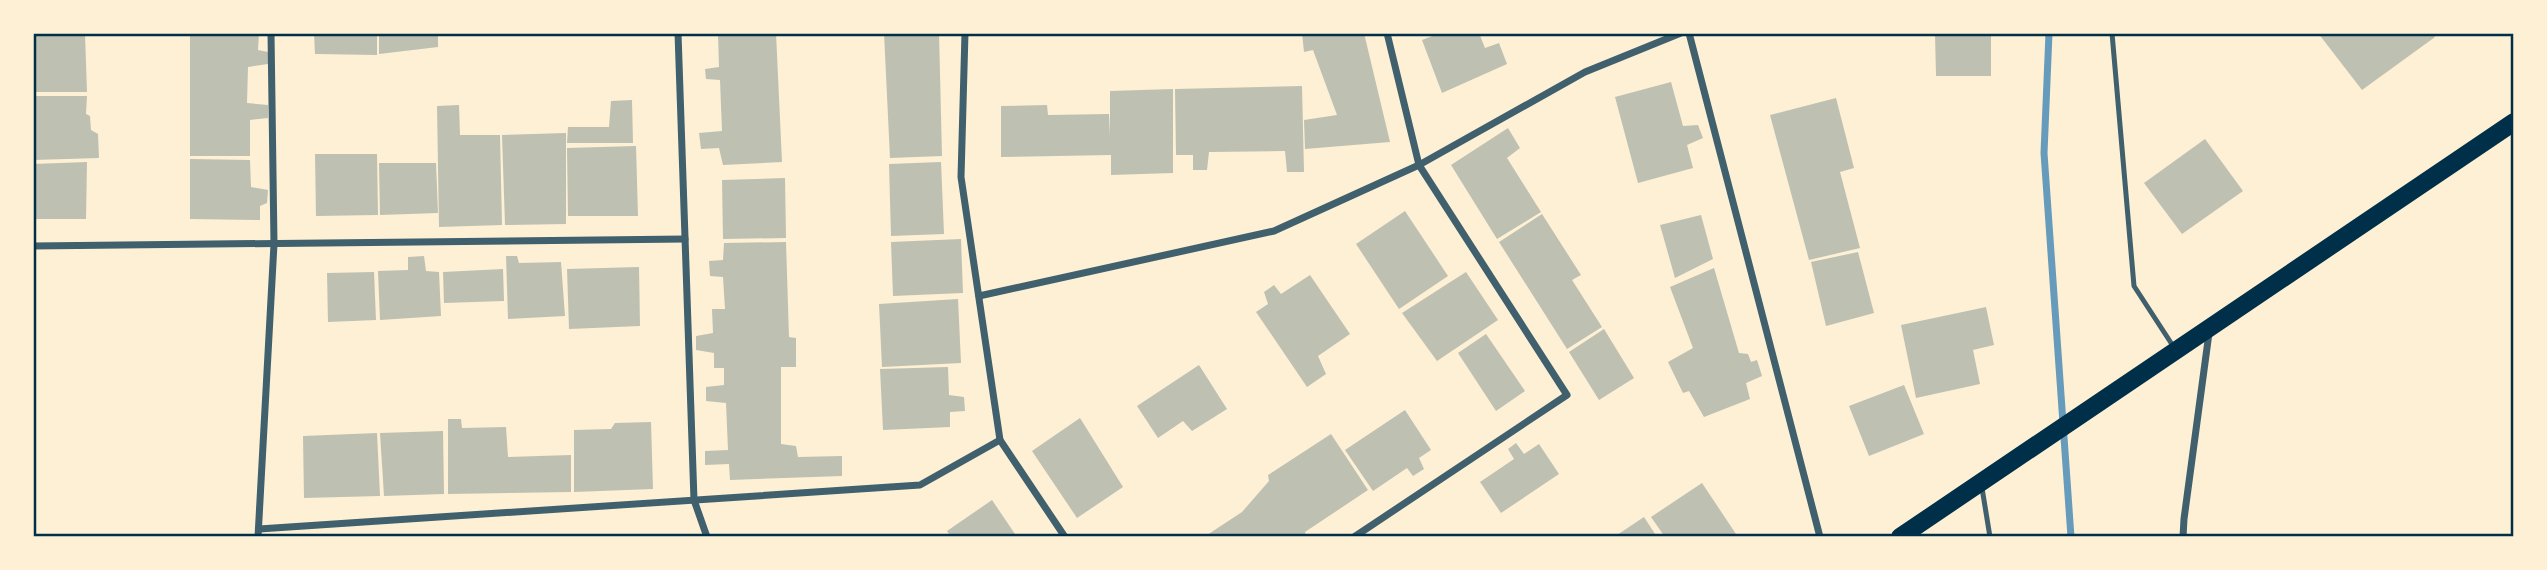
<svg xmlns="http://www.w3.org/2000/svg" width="2547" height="570" font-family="'Space Grotesk',sans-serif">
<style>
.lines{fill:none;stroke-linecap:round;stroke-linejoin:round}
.stream{stroke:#669bbc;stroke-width:7}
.building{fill:#bec0b2}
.service{stroke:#3f606c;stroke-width:5}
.minor{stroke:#3f606c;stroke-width:7}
.trunk{stroke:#003049;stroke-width:18}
.neatline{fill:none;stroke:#003049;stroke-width:2.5}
</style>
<rect width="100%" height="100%" fill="#fdf0d5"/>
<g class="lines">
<polyline class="stream" points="2049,33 2044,153 2071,537"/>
</g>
<g class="building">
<polygon points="33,33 85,34 87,92 33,92"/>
<polygon points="190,33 259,33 258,50 268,52 268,64 248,67 247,103 268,105 268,118 250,120 250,156 190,156"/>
<polygon points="314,33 377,33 377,55 315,54"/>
<polygon points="379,33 438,33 438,47 379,54"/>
<polygon points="567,33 612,33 612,36 568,36"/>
<polygon points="718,33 776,33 782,162 723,165 719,148 701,149 699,133 722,131 720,80 706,79 705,69 719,67"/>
<polygon points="884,33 939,33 942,156 890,158"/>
<polygon points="1302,33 1364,33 1390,142 1305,149 1304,120 1337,115 1313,50 1304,52"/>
<polygon points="1440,33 1479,33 1485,48 1499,43 1507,64 1442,93 1422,40"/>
<polygon points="1935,33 1991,33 1991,76 1936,76"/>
<polygon points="2318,33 2433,33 2435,37 2362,90"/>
<polygon points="1671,82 1683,126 1698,125 1703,138 1687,145 1693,168 1638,183 1615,97"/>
<polygon points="1302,86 1304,172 1287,172 1285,151 1209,152 1207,170 1193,170 1193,155 1176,155 1175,89"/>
<polygon points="1173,89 1173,173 1111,175 1111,155 1001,157 1001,106 1047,105 1048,115 1109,114 1110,136 1110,91"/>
<polygon points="33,96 87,96 86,114 90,116 91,130 98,134 99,158 33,160"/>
<polygon points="1836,98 1854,168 1840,172 1860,248 1809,260 1770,115"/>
<polygon points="632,100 633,143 567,143 568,127 609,127 611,101"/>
<polygon points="459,105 460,135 500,135 502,225 439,227 437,106"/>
<polygon points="1508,128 1520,148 1507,158 1541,212 1497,239 1451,165"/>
<polygon points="566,133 566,224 505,225 502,135"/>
<polygon points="2205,139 2243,191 2182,234 2144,183"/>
<polygon points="636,146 638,216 568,216 567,148"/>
<polygon points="315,154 377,154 378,215 316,216"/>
<polygon points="190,159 250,160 251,187 268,190 267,203 260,206 260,220 190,219"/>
<polygon points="87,162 86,219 33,219 33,164"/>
<polygon points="941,162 944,234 891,236 889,164"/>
<polygon points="379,163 436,163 438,213 380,215"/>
<polygon points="785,178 786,238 723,239 722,180"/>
<polygon points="1405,211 1448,276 1399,309 1356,244"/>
<polygon points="1542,214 1581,275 1572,280 1602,327 1567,349 1499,242"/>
<polygon points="1701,215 1713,259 1675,278 1660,225"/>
<polygon points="961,239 963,293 893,296 891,242"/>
<polygon points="786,242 789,337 796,338 796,367 781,367 781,444 796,446 798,457 842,456 842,476 730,480 729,464 705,465 705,451 728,450 726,403 706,401 706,387 724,385 724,368 714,368 714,353 696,350 696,336 713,333 712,309 725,309 723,277 710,276 709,261 723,260 724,243"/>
<polygon points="1858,252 1874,313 1826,326 1811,262"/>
<polygon points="424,256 426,271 439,272 441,316 380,320 378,271 408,270 408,257"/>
<polygon points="506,256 517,256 519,263 561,262 565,316 508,319"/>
<polygon points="639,267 640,326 569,329 567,269"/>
<polygon points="1714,268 1739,353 1748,354 1751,362 1757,360 1762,376 1746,383 1750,399 1704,417 1689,391 1683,393 1668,362 1693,348 1670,287"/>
<polygon points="503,269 504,301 444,303 443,272"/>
<polygon points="374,272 376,320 328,322 327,273"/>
<polygon points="1466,272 1498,320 1437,361 1402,313"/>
<polygon points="1310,275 1350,334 1318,356 1326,374 1307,387 1256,312 1268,304 1264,292 1274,285 1281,294"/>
<polygon points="958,299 961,363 882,367 879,304"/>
<polygon points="1986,307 1994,345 1973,350 1980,384 1916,398 1901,325"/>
<polygon points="1604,329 1634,378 1599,400 1569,352"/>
<polygon points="1486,334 1525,391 1496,411 1458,353"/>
<polygon points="1199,365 1227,409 1192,431 1183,421 1158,438 1137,406"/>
<polygon points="948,367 949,395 964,397 965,411 950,412 950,427 883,430 880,369"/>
<polygon points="1904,385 1924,434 1869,456 1849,406"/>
<polygon points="1405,410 1431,450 1419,458 1424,469 1413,476 1407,468 1373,491 1345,450"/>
<polygon points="1080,418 1123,487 1077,518 1032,451"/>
<polygon points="448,419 461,419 462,428 506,427 508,457 571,455 571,492 448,494"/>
<polygon points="651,422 653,489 574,492 574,430 611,429 615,423"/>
<polygon points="443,431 444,494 384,496 380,433"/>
<polygon points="377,433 380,496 304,498 303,436"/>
<polygon points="1331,434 1368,490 1305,532 1306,537 1204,537 1242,512 1269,481 1268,475"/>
<polygon points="1516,443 1524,454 1539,444 1559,474 1501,513 1480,482 1514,459 1508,449"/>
<polygon points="1702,483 1738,537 1665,537 1651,517"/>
<polygon points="992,500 1017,537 951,537 947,531"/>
<polygon points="1644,517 1657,537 1614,537"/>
</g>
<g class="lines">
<g class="service">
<polyline points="2112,33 2134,286 2175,349"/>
<polyline points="1982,488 1990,537"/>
</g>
<g class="minor">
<polyline points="678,33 694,500 707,537"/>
<polyline points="965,33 961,177 1000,440 1065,537"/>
<polyline points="1689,33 1820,537"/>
<polyline points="33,246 685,239"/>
<polyline points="979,296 1274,231 1419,165 1585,72 1681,33"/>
<polyline points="259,529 920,485 1000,440"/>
<polyline points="258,537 274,244 271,33"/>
<polyline points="1354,537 1567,395 1419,165 1387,33"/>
<polyline points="2183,537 2184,519 2209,333"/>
</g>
<polyline class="trunk" points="1900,537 2514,122"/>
</g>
<rect width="2547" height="570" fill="none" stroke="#fdf0d5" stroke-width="70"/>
<rect x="35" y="35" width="2477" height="500" class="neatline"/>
</svg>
